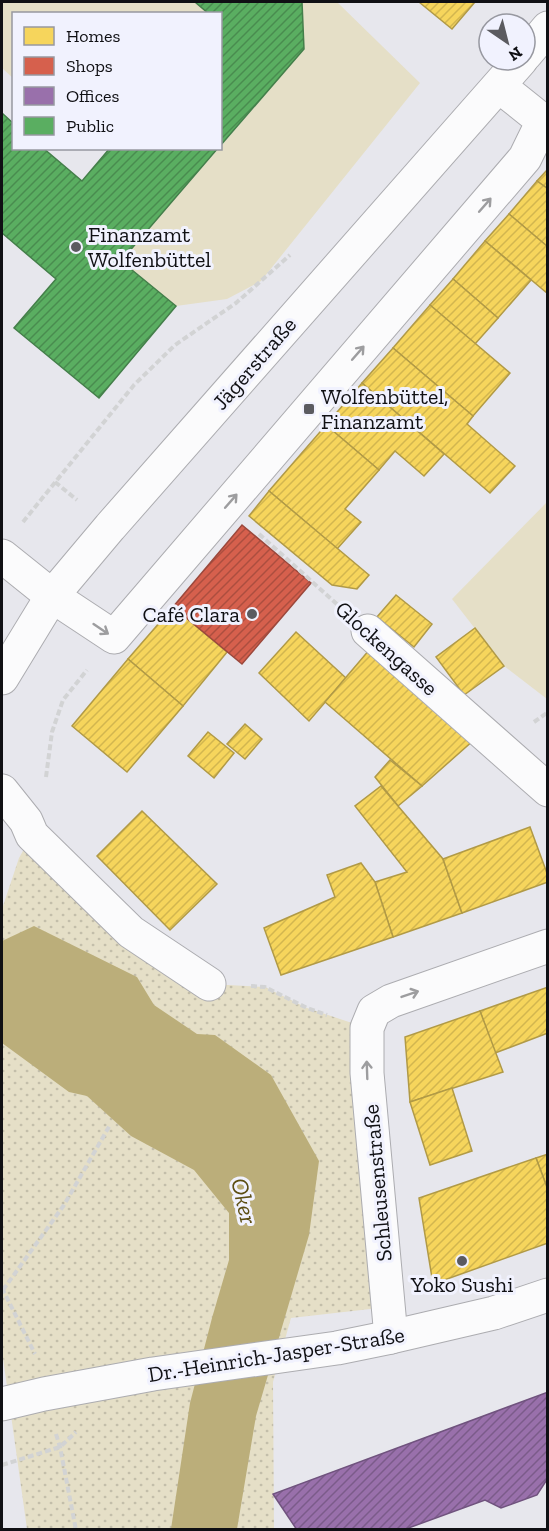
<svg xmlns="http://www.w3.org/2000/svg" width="549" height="1531" font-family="'Zilla Slab',serif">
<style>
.green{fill:#e5dfc7}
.park{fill:url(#park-dots)}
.water{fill:#bbae7a}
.homes{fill:url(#homes-hatch);stroke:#b19a46;stroke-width:1.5}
.shops{fill:url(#shops-hatch);stroke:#9b483c;stroke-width:1.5}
.offices{fill:url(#offices-hatch);stroke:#70537e;stroke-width:1.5}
.public{fill:url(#public-hatch);stroke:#447f4a;stroke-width:1.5}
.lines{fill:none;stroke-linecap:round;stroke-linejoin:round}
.minor-casing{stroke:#acacb0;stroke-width:35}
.major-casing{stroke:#acacb0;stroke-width:35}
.path{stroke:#d2d3d4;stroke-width:4;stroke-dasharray:6 3;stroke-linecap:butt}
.minor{stroke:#fbfbfc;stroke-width:33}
.major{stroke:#fbfbfc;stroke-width:33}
.oneway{stroke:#9d9d9f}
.poi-dot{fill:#5b5b60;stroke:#f1f2fe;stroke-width:2}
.labels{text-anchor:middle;stroke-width:6;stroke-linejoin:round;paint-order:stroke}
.poi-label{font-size:22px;fill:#101014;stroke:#f1f2fe;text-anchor:start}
.street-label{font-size:22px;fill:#101014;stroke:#f1f2fe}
.water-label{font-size:24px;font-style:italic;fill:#5c4e13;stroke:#f1f2fe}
</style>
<defs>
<pattern id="park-dots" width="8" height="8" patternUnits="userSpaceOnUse" patternTransform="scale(1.5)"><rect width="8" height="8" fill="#e5dfc7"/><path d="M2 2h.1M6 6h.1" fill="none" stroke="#c3beaa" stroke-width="1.8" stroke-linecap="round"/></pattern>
<pattern id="homes-hatch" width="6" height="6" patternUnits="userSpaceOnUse" patternTransform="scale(1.5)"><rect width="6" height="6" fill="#f6d55c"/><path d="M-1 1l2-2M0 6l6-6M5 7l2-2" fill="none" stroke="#d2b64f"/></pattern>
<pattern id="shops-hatch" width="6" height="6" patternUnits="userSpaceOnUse" patternTransform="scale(1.5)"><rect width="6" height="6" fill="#d6604d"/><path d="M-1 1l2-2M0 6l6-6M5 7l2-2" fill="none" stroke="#ac4e3f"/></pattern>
<pattern id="offices-hatch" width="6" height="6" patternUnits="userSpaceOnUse" patternTransform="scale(1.5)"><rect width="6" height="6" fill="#9970ab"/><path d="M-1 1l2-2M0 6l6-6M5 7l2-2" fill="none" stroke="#7b5b8a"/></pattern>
<pattern id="public-hatch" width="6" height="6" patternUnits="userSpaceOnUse" patternTransform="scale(1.5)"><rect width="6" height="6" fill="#5aae61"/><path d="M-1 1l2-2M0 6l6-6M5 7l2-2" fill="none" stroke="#498c4f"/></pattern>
</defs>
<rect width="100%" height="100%" fill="#e7e7ed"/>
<g class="green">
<polygon points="2,2 195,2 209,13 14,14 13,78 2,68"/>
<polygon points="302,2 337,2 420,83 261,281 227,299 176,306 121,261 218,149 220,148 221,146 304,49"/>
<polygon points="547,502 547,699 504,666 452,599"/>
</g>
<polygon class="park" points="32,835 209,984 265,987 307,1008 367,1028 388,1307 291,1318 273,1382 274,1529 27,1529 2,1351 2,909 19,858"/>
<polygon class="water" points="34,926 137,977 154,1005 197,1034 215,1035 271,1075 319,1161 309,1235 256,1416 237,1529 171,1529 190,1403 212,1318 229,1260 229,1213 194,1170 131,1136 87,1096 69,1092 2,1043 2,941"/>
<g class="homes">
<polygon points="419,2 475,2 452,29"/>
<polygon points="548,169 548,189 537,181"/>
<polygon points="537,181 548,189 548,247 509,214"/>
<polygon points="509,214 548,247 548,294 485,241"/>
<polygon points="485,241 531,280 498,318 453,279"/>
<polygon points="453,279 498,318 475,344 430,305"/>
<polygon points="430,305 510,373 473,416 393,348"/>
<polygon points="393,348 473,416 467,424 515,466 490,493 362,383"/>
<polygon points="362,383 444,454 424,476 395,451 379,470 326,425"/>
<polygon points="326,425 379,470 345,509 361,522 337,549 269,491"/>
<polygon points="269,491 369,575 357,589 332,585 249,516"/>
<polygon points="396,595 432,624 414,647 377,617"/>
<polygon points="173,607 227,652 183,706 128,659"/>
<polygon points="475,628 504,666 464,695 436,657"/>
<polygon points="296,632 346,678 309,721 259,673"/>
<polygon points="370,649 475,739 422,786 325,702"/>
<polygon points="128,659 183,706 127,772 72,726"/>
<polygon points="245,724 262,739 245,759 227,744"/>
<polygon points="208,732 234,753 214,778 188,756"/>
<polygon points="390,760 422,786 398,806 375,777"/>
<polygon points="381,786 443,859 462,913 393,937 375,882 407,872 355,806"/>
<polygon points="142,811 217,884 170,930 97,856"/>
<polygon points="530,827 548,876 548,882 462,913 443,859"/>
<polygon points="361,863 375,882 393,937 281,975 264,928 335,897 327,875"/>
<polygon points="548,987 548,1033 495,1053 480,1011"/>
<polygon points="480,1011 503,1072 410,1102 405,1037"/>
<polygon points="452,1088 472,1151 430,1165 410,1102"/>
<polygon points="548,1154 548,1190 536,1158"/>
<polygon points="536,1158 548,1190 548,1243 433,1284 419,1198"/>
</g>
<polygon class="shops" points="242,525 311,583 242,664 173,607"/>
<polygon class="offices" points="548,1392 548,1478 537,1495 501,1508 485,1500 403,1530 297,1530 273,1494"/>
<g class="public">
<polygon points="195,2 302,2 304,49 220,146 220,14 209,14"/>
<polygon points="2,113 14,124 14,148 43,148 82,181 110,148 218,148 121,261 176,306 99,398 14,328 56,279 2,233"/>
</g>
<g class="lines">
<g class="minor-casing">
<g id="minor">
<polyline points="2,556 52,596 114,637 525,158 543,121 499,86"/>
<polyline points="368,631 548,790"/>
<polyline points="2,791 26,821 32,835 131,932 209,984"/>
<polyline points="391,1337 367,1073 367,1028 374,1011 391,1001 548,946"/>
<polyline points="2,1404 44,1394 153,1374 337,1348 391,1337 494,1313 548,1295"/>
</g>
</g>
<g class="major-casing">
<g id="major">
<polyline points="525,55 548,28"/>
<polyline points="2,678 52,596 110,527 521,60"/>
</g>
</g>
<g class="path">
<polyline points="55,482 77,500"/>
<polyline points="23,522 134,385 175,345 236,303 290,255"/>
<polyline points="259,534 338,605"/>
<polyline points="534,722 548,712"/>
<polyline points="46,777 52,732 63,700 87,670"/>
<polyline points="251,986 265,987 307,1008 327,1015"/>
<polyline points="2,1288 35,1354"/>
<polyline points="3,1290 64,1205 110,1125"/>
<polyline points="56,1434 60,1447 76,1530"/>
<polyline points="2,1465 60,1447 76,1432"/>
</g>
<use href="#minor" class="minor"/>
<use href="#major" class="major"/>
</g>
<defs><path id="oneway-shaft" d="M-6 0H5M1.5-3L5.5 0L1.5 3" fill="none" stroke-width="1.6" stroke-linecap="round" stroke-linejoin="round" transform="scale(1.5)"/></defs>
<g class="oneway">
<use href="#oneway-shaft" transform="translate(485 205) rotate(-49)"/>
<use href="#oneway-shaft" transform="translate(358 353) rotate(-49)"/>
<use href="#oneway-shaft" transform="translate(231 501) rotate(-49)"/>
<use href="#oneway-shaft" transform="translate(101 629) rotate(34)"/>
<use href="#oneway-shaft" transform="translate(410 994) rotate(-19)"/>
<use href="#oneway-shaft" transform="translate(367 1070) rotate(-92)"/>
</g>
<g class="poi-dot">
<circle cx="76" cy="247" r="6"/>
<rect x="303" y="403" width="12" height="12" rx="3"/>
<circle cx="252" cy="614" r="6"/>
<circle cx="462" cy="1261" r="6"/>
</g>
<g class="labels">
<g class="poi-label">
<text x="88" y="242">Finanzamt<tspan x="88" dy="25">Wolfenbüttel</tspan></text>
<text x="321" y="404">Wolfenbüttel,<tspan x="321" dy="25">Finanzamt</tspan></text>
<text x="240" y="622" text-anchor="end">Café Clara</text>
<text x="462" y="1292" text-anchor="middle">Yoko Sushi</text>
</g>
<g class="street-label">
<text transform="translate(254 363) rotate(-49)" y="8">Jägerstraße</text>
<text transform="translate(387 648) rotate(42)" y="8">Glockengasse</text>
<text transform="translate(377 1183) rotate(-95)" y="8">Schleusenstraße</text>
<text transform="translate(276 1354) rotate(-9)" y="8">Dr.-Heinrich-Jasper-Straße</text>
</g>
<g class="water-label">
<text transform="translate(244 1201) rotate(77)" y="8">Oker</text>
</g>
</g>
<rect width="549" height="1531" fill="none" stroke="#101014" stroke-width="6"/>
<rect x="12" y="12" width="210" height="138" fill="#f1f2fe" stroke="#9798a0" stroke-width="1.5"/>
<rect x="24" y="27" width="30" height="18" fill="#f6d55c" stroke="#9798a0" stroke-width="1.5"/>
<text x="66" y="42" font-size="18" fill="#101014">Homes</text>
<rect x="24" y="57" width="30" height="18" fill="#d6604d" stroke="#9798a0" stroke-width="1.5"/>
<text x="66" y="72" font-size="18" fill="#101014">Shops</text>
<rect x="24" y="87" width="30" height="18" fill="#9970ab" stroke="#9798a0" stroke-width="1.5"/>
<text x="66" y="102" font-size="18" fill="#101014">Offices</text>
<rect x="24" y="117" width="30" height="18" fill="#5aae61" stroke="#9798a0" stroke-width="1.5"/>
<text x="66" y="132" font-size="18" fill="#101014">Public</text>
<g transform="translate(507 42) rotate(145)"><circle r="28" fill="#f1f2fe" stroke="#9798a0" stroke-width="1.5"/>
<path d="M0-4.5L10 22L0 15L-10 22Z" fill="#5b5b60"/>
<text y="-9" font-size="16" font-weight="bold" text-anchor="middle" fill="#101014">N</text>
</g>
</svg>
